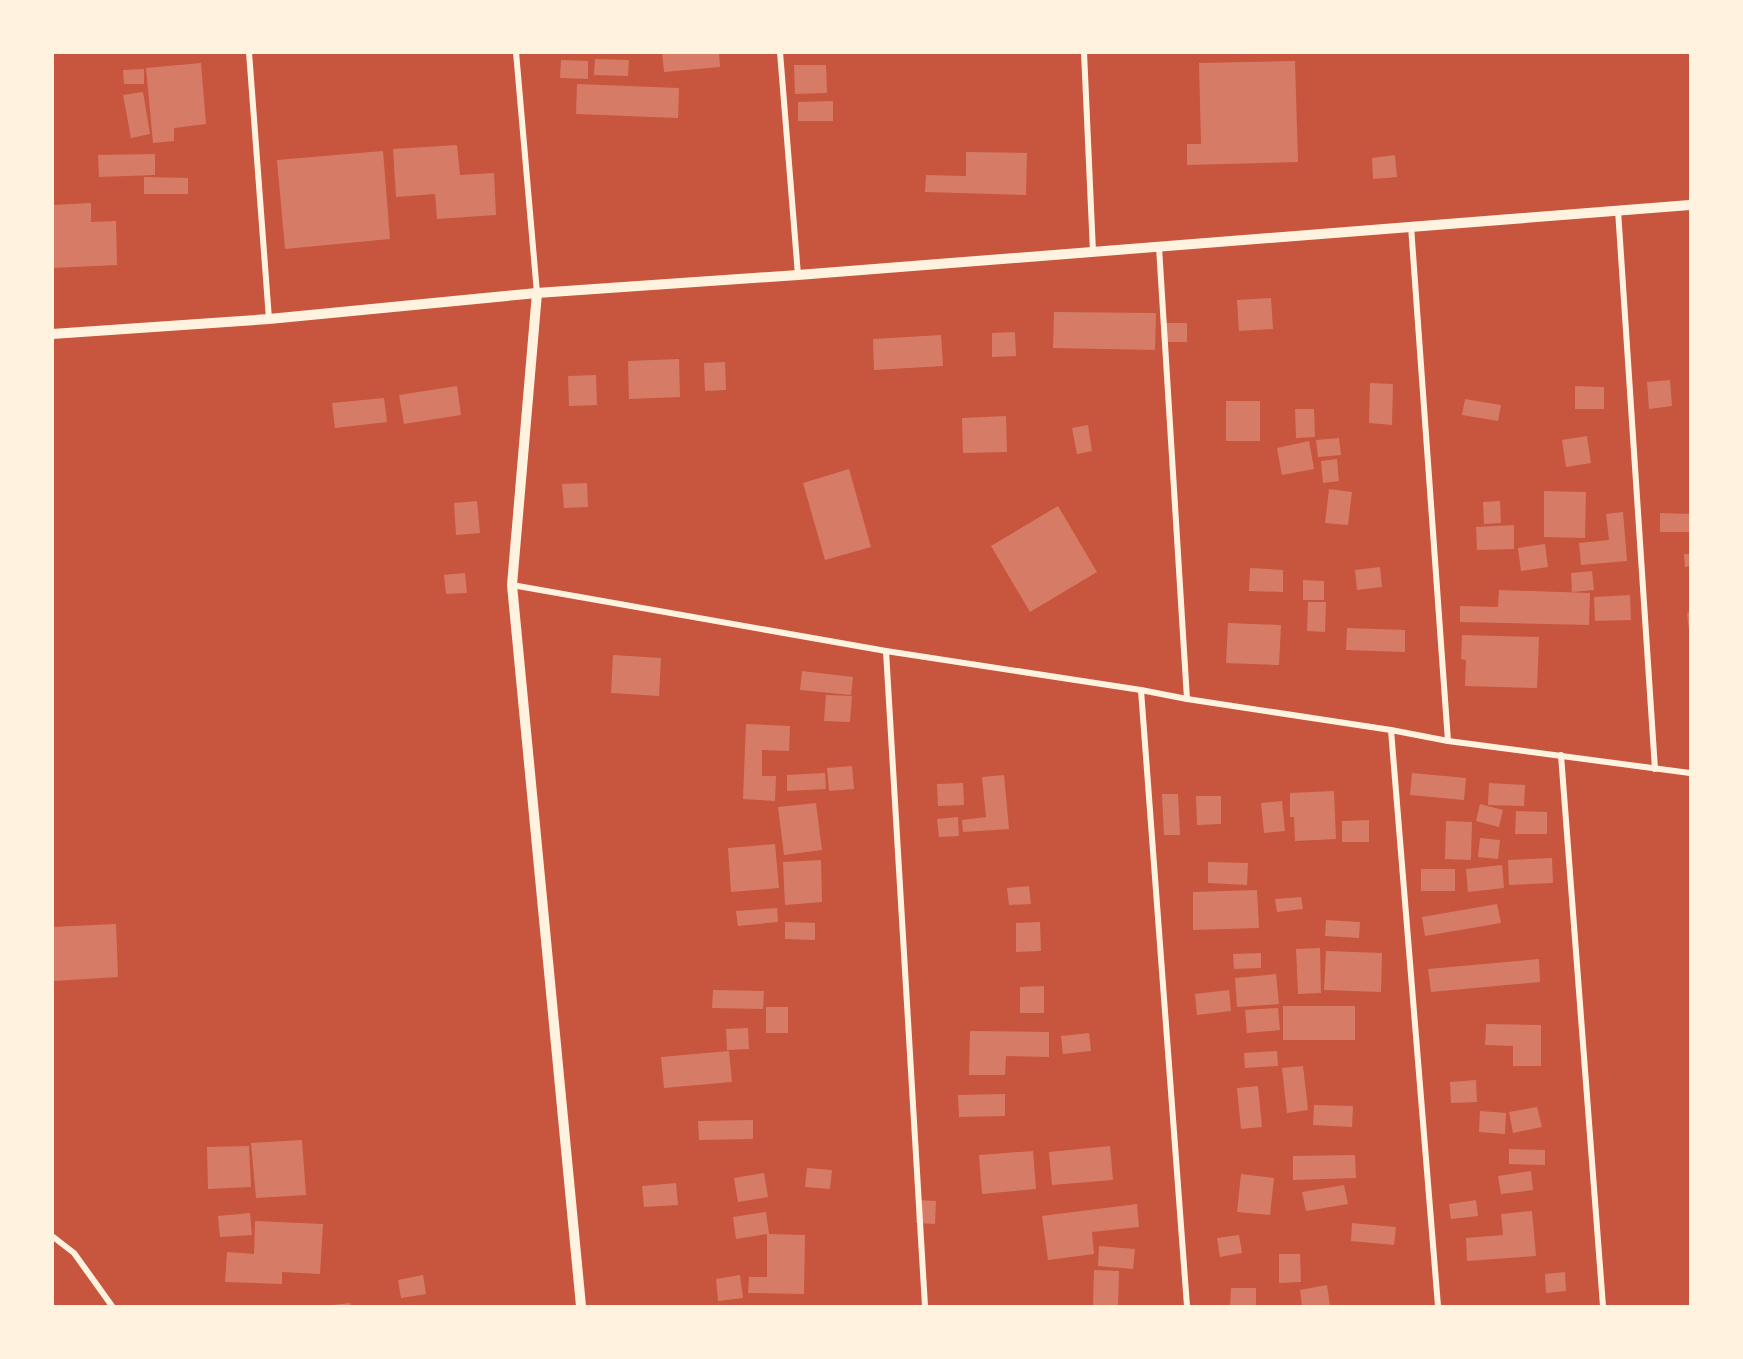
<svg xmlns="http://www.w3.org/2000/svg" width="1743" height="1359" font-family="'PT Sans Narrow',sans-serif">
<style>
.building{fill:#d67c66}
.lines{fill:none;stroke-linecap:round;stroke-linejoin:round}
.minor{stroke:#fff3e0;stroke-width:6}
.tertiary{stroke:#fff3e0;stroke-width:10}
</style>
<rect width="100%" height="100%" fill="#c8553d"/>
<g class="building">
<polygon points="662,52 719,52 720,67 664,72"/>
<polygon points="595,59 629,60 628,76 594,75"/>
<polygon points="561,60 588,61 588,79 560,78"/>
<polygon points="1295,61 1298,162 1187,165 1187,144 1201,144 1199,63"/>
<polygon points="201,63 206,124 174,128 174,141 153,143 146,68"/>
<polygon points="794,65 826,65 827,93 795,94"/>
<polygon points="144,69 144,84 124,84 123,70"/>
<polygon points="577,84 679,88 678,118 576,114"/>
<polygon points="143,92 150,134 131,138 123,95"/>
<polygon points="833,101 833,121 798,121 798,102"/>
<polygon points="457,145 460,175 494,173 496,215 437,219 435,194 396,197 393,149"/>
<polygon points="383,151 390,239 285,249 277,160"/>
<polygon points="966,152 1027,153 1026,195 925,192 926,175 966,176"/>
<polygon points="155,154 155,175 99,177 98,155"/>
<polygon points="1395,155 1397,177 1373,179 1372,158"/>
<polygon points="144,177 188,178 188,194 144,194"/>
<polygon points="91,203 91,222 116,221 117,265 52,268 52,205"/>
<polygon points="1271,298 1273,329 1239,331 1237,300"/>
<polygon points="1054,312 1156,313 1155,350 1053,348"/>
<polygon points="1165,323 1187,323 1187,342 1164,342"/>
<polygon points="1015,332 1016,356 992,357 992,333"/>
<polygon points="941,335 943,366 874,370 873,339"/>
<polygon points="679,359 680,397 629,399 628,361"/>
<polygon points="725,362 726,390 705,391 704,363"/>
<polygon points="596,375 597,405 569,406 568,376"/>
<polygon points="1670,380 1672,406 1649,409 1647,382"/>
<polygon points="1370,383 1393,384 1392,425 1369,423"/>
<polygon points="457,386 461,415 404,424 399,395"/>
<polygon points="1575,386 1604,387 1604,409 1575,409"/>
<polygon points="384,398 387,422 335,428 332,403"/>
<polygon points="1465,399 1501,405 1498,421 1462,415"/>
<rect x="1226" y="401" width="34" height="40"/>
<polygon points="1295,409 1314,409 1315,437 1296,438"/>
<polygon points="1006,416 1007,452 963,453 962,418"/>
<polygon points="1088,425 1092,451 1077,454 1072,428"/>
<polygon points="1587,436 1591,463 1566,467 1562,440"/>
<polygon points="1339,438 1341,455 1318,457 1316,440"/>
<polygon points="1309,441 1314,469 1282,475 1277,448"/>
<polygon points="1337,459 1339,481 1323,483 1321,461"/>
<polygon points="849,469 871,547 825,560 803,483"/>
<polygon points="587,483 588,507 564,508 562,484"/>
<polygon points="1329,489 1352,492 1348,525 1325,523"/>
<polygon points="1544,491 1586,492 1585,538 1544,537"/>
<polygon points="477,501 480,533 456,535 454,503"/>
<polygon points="1500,501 1501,523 1484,524 1483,502"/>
<polygon points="1058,506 1097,572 1030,612 991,546"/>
<polygon points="1623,512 1627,561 1581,565 1579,543 1609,540 1606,514"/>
<polygon points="1660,513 1690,514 1690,532 1660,532"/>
<polygon points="1514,525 1514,549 1477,550 1476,527"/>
<polygon points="1545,544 1548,567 1521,571 1518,548"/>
<polygon points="1684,554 1690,554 1690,566 1685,567"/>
<polygon points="1380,567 1382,587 1357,590 1355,570"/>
<polygon points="1250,568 1283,570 1283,592 1249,591"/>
<polygon points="1592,571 1594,590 1572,592 1571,573"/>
<polygon points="465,573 467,593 446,594 444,575"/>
<polygon points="1303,580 1324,581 1324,600 1303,600"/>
<polygon points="1499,590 1590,593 1589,625 1460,622 1460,606 1498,607"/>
<polygon points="1630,595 1631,620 1595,621 1594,597"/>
<polygon points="1308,602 1326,602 1325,632 1307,631"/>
<polygon points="1690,612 1690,630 1689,630 1687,613"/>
<polygon points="1228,623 1281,625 1279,665 1226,663"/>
<polygon points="1347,628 1405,630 1405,652 1346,650"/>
<polygon points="1462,635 1539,637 1537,688 1465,686 1466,660 1461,659"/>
<polygon points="613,655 661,658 659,696 611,693"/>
<polygon points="802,671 853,677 851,695 800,690"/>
<polygon points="826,695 852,696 850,722 824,721"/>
<polygon points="746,724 790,726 789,751 762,750 762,776 776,776 775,801 743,799"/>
<polygon points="852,766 854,789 829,791 827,768"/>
<polygon points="825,773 826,789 787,791 787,775"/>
<polygon points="1412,773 1466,778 1464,800 1410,795"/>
<polygon points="1004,775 1009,829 963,832 962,820 986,817 982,777"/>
<polygon points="963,783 964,805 938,806 937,784"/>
<polygon points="1489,783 1525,785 1524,806 1488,805"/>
<polygon points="1334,791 1336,839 1295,841 1294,817 1290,817 1290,793"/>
<polygon points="1162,794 1178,794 1180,835 1164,835"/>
<polygon points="1196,796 1221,796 1221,824 1197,825"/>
<polygon points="1282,801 1285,831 1264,833 1261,803"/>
<polygon points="816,803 822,850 784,855 778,807"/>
<polygon points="1480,804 1503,810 1499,827 1476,821"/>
<polygon points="1516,811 1547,812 1547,834 1515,834"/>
<polygon points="958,817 959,836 939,837 937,819"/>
<polygon points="1369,820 1369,842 1342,842 1342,821"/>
<polygon points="1446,821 1472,822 1471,860 1445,859"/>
<polygon points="1480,838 1500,840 1498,859 1478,857"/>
<polygon points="775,844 779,888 731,892 728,848"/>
<polygon points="1552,858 1553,883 1509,885 1508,860"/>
<polygon points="821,860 822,902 785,905 783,862"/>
<polygon points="1208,862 1248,863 1247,885 1208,883"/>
<polygon points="1502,865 1504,888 1468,892 1466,869"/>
<rect x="1421" y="869" width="34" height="22"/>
<polygon points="1029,886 1031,904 1009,905 1007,888"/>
<polygon points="1257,890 1259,928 1193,930 1193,892"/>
<polygon points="1301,897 1303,909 1277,912 1275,899"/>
<polygon points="1497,904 1501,923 1425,936 1422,917"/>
<polygon points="777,908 778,922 738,926 736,911"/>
<polygon points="1326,920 1360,922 1359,938 1325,936"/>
<polygon points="785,922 815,923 815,940 785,939"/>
<polygon points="1040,922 1041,951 1016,952 1016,923"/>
<polygon points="116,924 118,977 54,981 52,927"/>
<polygon points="1320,948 1321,993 1298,994 1296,949"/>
<polygon points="1326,951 1382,953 1381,992 1324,990"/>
<polygon points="1261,953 1261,968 1234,969 1233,954"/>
<polygon points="1539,959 1540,982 1431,992 1428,969"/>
<polygon points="1276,974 1279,1004 1237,1007 1235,978"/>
<polygon points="1044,986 1044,1013 1020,1013 1020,987"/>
<polygon points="713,990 764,991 763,1009 712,1008"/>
<polygon points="1229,990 1231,1011 1197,1015 1195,994"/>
<rect x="1283" y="1006" width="72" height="34"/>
<rect x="766" y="1007" width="22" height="26"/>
<polygon points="1278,1008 1280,1030 1247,1033 1245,1010"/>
<polygon points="1486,1024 1541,1025 1541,1066 1513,1066 1513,1046 1485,1045"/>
<polygon points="748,1028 749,1049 727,1050 726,1029"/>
<polygon points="970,1031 1049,1032 1049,1057 1006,1056 1005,1075 969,1075"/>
<polygon points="1089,1033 1091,1051 1063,1054 1061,1036"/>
<polygon points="729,1051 732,1082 664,1088 661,1057"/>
<polygon points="1277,1051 1278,1066 1245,1068 1244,1053"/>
<polygon points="1303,1066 1308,1110 1287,1113 1282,1068"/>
<polygon points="1476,1080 1477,1102 1451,1103 1450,1082"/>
<polygon points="1258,1086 1262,1127 1241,1129 1237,1088"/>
<polygon points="1005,1094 1005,1116 959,1117 958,1095"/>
<polygon points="1314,1105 1353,1106 1352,1127 1313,1125"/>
<polygon points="1537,1107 1542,1127 1513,1133 1509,1112"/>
<polygon points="1480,1111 1506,1113 1505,1134 1479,1132"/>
<polygon points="753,1120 753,1139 699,1140 698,1121"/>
<polygon points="302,1140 306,1195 256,1198 251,1143"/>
<polygon points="249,1146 251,1187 208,1189 207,1147"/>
<polygon points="1110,1146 1113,1180 1052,1185 1049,1152"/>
<polygon points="1509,1149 1545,1150 1545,1165 1509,1164"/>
<polygon points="1033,1151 1036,1189 982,1194 979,1155"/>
<polygon points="1355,1155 1356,1178 1293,1180 1293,1156"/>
<polygon points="807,1168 832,1170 830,1189 805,1187"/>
<polygon points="1531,1171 1533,1190 1501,1194 1498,1176"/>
<polygon points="764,1173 768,1197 738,1202 734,1178"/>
<polygon points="1241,1174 1274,1178 1270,1215 1237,1212"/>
<polygon points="676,1183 678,1205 644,1207 642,1186"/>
<polygon points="1344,1185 1348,1204 1306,1211 1302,1192"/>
<polygon points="917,1200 936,1201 935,1224 916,1223"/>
<polygon points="1476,1200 1478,1216 1451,1219 1449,1204"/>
<polygon points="1137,1204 1139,1227 1092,1232 1094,1254 1048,1260 1042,1216"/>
<polygon points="1532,1211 1536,1256 1467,1261 1466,1238 1503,1235 1501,1214"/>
<polygon points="766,1212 769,1234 805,1235 804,1294 748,1293 749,1277 767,1277 767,1234 736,1239 733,1217"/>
<polygon points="250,1213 252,1235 220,1237 218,1216"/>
<polygon points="255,1221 323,1224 320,1274 282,1272 282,1284 225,1282 227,1252 254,1254"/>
<polygon points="1352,1223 1396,1227 1394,1245 1351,1241"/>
<polygon points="1239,1235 1242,1253 1220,1257 1217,1238"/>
<polygon points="1099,1246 1135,1249 1133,1269 1098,1266"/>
<polygon points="1279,1254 1300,1254 1301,1282 1279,1283"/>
<polygon points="1094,1270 1119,1271 1118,1306 1093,1306"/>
<polygon points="1565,1272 1566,1291 1546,1293 1545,1274"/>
<polygon points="423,1275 426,1294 401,1298 398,1280"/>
<polygon points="740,1275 743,1298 718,1301 716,1279"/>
<polygon points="1327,1285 1330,1306 1302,1306 1300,1290"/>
<polygon points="1231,1288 1256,1288 1256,1306 1230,1306"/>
<polygon points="350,1303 351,1306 332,1306 332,1305"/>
</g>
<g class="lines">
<g class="minor">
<polyline points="249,52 269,319"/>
<polyline points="516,52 537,293"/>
<polyline points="780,52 798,275"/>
<polyline points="1084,52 1093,252"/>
<polyline points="1618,210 1655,769"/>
<polyline points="1411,226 1448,741"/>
<polyline points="1159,247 1187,699"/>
<polyline points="512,585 886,651 1141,690 1187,699 1391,730 1448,741 1690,773"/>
<polyline points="886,651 925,1306"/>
<polyline points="1141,690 1187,1306"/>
<polyline points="1391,730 1438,1306"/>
<polyline points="1561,755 1603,1306"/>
<polyline points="52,1236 74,1253 112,1306"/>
</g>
<g class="tertiary">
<polyline points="537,293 512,585 581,1306"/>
<polyline points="52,334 269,319 537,293 798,275 1690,205"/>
</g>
</g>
<rect width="1743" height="1359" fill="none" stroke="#fff3e0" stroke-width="108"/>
</svg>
